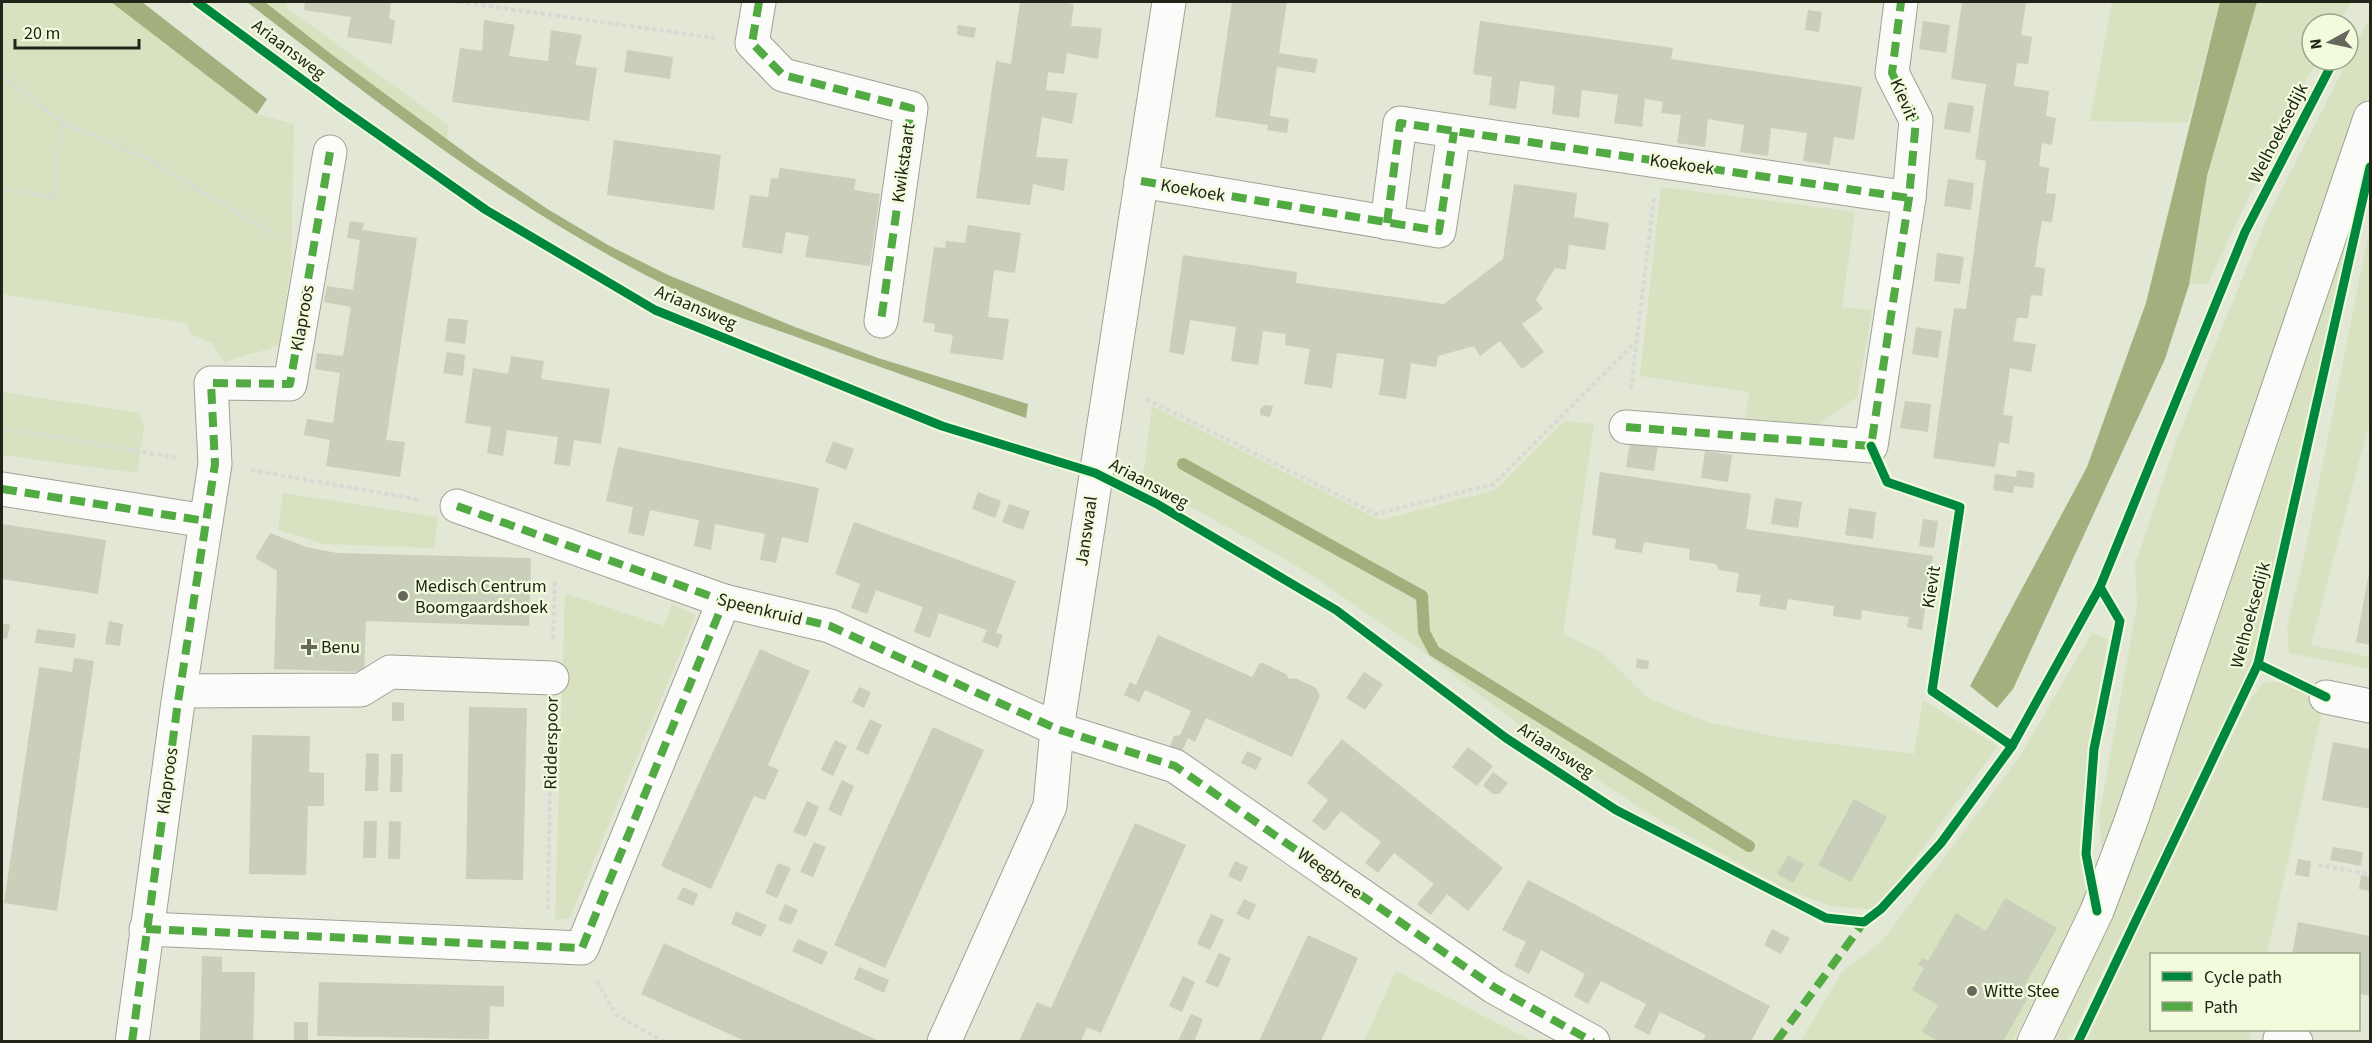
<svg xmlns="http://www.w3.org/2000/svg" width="2372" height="1043" font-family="'Source Sans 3',sans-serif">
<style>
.green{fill:#d8e2c0}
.water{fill:#a3b07d}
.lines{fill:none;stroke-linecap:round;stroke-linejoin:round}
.stream{stroke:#a3b07d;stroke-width:12}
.building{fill:#c9cfba}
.minor-casing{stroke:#9fa396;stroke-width:35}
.path{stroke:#d9dad4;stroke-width:4;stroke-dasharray:4.5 3;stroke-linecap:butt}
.minor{stroke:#fbfbf9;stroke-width:33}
.quiet{stroke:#52aa42;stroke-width:8;stroke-dasharray:15 8;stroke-linecap:butt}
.cycleway-casing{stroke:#f2fbdc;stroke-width:13}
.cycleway{stroke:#00873e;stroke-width:9}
.poi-dot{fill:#65685a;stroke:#f2fbdc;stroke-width:2}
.labels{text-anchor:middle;stroke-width:4.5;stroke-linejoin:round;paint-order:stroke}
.street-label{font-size:18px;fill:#212418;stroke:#f2fbdc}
.poi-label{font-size:18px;fill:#212418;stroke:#f2fbdc;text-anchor:start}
</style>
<rect width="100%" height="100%" fill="#e2e7d6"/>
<g class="green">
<path d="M2,2H111L257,114L294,124L291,269L279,345C261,353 242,354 224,363L212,343L191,334L187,323L2,294Z"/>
<polygon points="265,2 287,2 287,8 448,125 447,139 331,54"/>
<polygon points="2112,2 2220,2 2188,123 2090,121"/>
<polygon points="2257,2 2351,2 2338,24 2312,24 2312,60 2318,60 2299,92 2208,283 2189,285 2207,176"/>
<polygon points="2370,17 2370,92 2104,875 2099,818 2137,605 2135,565 2178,437 2266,220"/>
<polygon points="2362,186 2260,652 2073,1033 2065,1041 2055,1042 2138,852 2279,442"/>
<polygon points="1661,187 1855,212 1842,307 1872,310 1857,397 1805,434 1745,425 1749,392 1640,376"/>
<polygon points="2370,227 2370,420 2311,645 2370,657 2370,669 2289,653 2287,626 2304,558"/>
<polygon points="2,392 139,413 144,427 137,473 2,455"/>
<polygon points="1152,406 1380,520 1495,490 1564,421 1594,424 1563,634 1601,652 1648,698 1708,722 1776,737 1914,754 1923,700 1998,746 1877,910 1830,906 1784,888 1647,813 1529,732 1422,651 1299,567 1143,480"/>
<polygon points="283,493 438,517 434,548 325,544 278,530"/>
<polygon points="565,593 664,626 672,604 696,615 570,918 555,920"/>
<polygon points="2092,633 2108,639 2090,738 2082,811 2081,868 2088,900 2083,924 2030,1008 2013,1041 1800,1042 1842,972 1883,940 2018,759"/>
<polygon points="2283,682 2325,698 2267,954 2152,954 2152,1030 2251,1030 2249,1041 2074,1042 2172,860 2249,701 2263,683"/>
<polygon points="1396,971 1532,1041 1364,1041"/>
</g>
<g class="water">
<polygon points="111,2 142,2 267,99 257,114"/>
<path d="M247,2H265L331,54L478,162L549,210L608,245L668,275L795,327L878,358L1028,404L1026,418C948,390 869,364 791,335C756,323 719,311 686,295C525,219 386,109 247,2Z"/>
<polygon points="2220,2 2257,2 2207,176 2189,285 2165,359 2013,689 1997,708 1970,686 2087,467 2146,303"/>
</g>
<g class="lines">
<polyline class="stream" points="1183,464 1422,596 1424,632 1434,651 1749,846"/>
</g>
<g class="building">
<polygon points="305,2 391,2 389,19 395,20 392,44 347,37 351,17 304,10"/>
<polygon points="1020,2 1065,2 1074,5 1071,26 1102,28 1098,59 1067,53 1064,74 1048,72 1046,90 1077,93 1075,108 1072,124 1042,117 1036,157 1068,159 1064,191 1033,184 1030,205 976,198 996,61 1011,64"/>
<polygon points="1232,2 1287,2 1279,53 1318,59 1315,73 1277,67 1270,116 1289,119 1287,133 1267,130 1268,125 1215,117"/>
<polygon points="1962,2 2026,2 2021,35 2032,37 2028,64 2017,63 2014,86 2049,91 2046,116 2056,118 2052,145 2042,143 2039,166 2049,168 2046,193 2056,194 2052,222 2042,221 2038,244 2035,267 2045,268 2042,296 2031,295 2028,318 2017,318 2013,341 2036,344 2031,372 2010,368 2003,415 2013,416 2009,444 1999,442 1995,467 1933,458 1954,308 1966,309 1986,161 1975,159 1986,84 1951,79"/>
<polygon points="1808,10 1822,12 1819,32 1805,30"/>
<polygon points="484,20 515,25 509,56 548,61 551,30 582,35 575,65 597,68 589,121 452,102 460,48 482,51"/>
<polygon points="1480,21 1673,48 1671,59 1862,87 1854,140 1834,137 1830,165 1803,161 1807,133 1771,128 1768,156 1740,152 1744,125 1708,119 1705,147 1677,143 1681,115 1661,113 1663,102 1645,99 1642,127 1614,123 1618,95 1582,90 1579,118 1552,114 1555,86 1520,81 1516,109 1489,105 1492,77 1473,74"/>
<polygon points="1923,21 1950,25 1946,53 1919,49"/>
<polygon points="958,25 976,28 974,38 957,35"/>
<polygon points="627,50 673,57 670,79 624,72"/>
<polygon points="1948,102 1974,106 1970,133 1944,129"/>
<polygon points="614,140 721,155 714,210 607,195"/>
<polygon points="780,168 856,179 854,190 880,194 870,266 805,257 809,236 786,232 782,254 742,247 750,195 768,197 771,178 778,179"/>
<polygon points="1948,179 1974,183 1971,210 1944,206"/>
<polygon points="1514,184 1577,193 1574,217 1609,223 1605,250 1569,245 1566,270 1555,268 1545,284 1536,300 1543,309 1522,324 1544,352 1522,369 1500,341 1480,356 1474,346 1438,356 1436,367 1411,363 1406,399 1379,395 1384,359 1337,353 1332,388 1304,384 1310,349 1285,345 1286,334 1263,331 1258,365 1231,361 1236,327 1190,320 1184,355 1169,352 1183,255 1297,272 1296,283 1444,304 1503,259"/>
<polygon points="350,221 364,223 362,230 417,238 386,440 405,442 400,477 326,466 330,440 304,435 307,419 333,423 340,373 315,369 317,353 343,356 351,307 324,302 327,286 353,290 360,240 347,238"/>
<polygon points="968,225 1021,233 1015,273 994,270 988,317 1009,319 1003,360 950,353 953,335 934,332 935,324 923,322 934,247 945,248 946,241 965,243"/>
<polygon points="1937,253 1964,257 1960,284 1934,281"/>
<polygon points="448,318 468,320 465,344 445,341"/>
<polygon points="1916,327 1942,331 1938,358 1912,354"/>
<polygon points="447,352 465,355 463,376 443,373"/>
<polygon points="511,356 544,361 541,379 610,389 601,444 574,440 570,466 554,464 558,437 507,430 503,456 487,453 491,427 465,423 473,368 508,374"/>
<polygon points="1905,401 1931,404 1928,432 1900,428"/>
<polygon points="1265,405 1273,406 1270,417 1260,415 1260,409"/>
<polygon points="833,441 854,449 846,470 825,462"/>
<polygon points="1630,441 1658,445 1654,471 1626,467"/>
<polygon points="618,447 819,488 808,543 782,537 776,563 767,561 760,560 765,534 715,524 711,550 694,546 699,520 650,510 644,536 628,533 633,507 606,501"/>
<polygon points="1705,451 1732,455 1728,482 1701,478"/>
<polygon points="2017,470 2035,473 2033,488 2014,486 2013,493 1993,490 1995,474 2016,477"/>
<polygon points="1600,472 1751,494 1746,529 1933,556 1922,630 1907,627 1909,617 1885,614 1862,610 1861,620 1833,616 1834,606 1788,599 1786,610 1759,606 1761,595 1736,592 1739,573 1719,570 1716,564 1689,560 1690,549 1644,542 1642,553 1615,549 1616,539 1592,535"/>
<polygon points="978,492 1001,501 995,518 972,509"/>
<polygon points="1775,498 1802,502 1798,528 1771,524"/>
<polygon points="1009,504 1030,511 1023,530 1002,522"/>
<polygon points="1849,508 1876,512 1873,539 1845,535"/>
<polygon points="1923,519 1938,521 1934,548 1919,546"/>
<polygon points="854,522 1016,581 996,633 1003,635 998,648 982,642 987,630 939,613 930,638 914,632 923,607 876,590 867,614 851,608 860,584 835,574"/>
<polygon points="2,524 106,540 98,594 2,579"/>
<polygon points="270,533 306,547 337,553 531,558 529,626 366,621 364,672 274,669 277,571 255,558"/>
<polygon points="2369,573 2370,573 2370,645 2356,642"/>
<polygon points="109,621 123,624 120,646 105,644"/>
<polygon points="2,623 10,625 7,639 2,638"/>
<polygon points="37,629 76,634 74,648 35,643"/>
<polygon points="1158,635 1252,677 1260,663 1263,663 1286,674 1289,679 1295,678 1316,688 1320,696 1292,757 1206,718 1195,742 1188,738 1182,751 1170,746 1174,736 1180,735 1191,711 1145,690 1139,702 1124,695 1130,682 1136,685"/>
<polygon points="760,649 810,671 768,765 779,770 765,800 754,796 711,889 661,866"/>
<polygon points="74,658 94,661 57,911 4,903 39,667 72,672"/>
<polygon points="1637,659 1649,661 1648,669 1636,668"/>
<polygon points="1364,672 1383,684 1365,710 1346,698"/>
<polygon points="859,687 871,692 864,708 852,702"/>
<polygon points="392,702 404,703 404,721 392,721"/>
<polygon points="469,707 527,708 523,880 466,879"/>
<polygon points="870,719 882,725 868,755 856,749"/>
<polygon points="933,727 984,750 885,968 834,945"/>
<polygon points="252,735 310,736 309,772 324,773 324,806 308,806 306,875 249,874"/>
<polygon points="1342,739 1503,868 1468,911 1447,894 1431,915 1423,909 1417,904 1434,884 1394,853 1378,873 1365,863 1381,842 1341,811 1325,831 1312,821 1328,800 1307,783"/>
<polygon points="835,740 847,746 833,776 821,770"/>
<polygon points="2333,742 2370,749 2370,809 2322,800"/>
<polygon points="1468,747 1493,766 1477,786 1452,767"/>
<polygon points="1247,751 1262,758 1256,770 1241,763"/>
<polygon points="366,753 379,754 378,791 365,791"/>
<polygon points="391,754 403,754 402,792 390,792"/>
<polygon points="1493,772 1508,783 1499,794 1493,794 1483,786"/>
<polygon points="842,780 854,786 841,816 828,810"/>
<polygon points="1854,799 1887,817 1851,882 1818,865"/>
<polygon points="807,801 819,807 806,837 793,832"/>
<polygon points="364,821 377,821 376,858 363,858"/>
<polygon points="389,821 401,822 400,859 388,859"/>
<polygon points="1135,823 1186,845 1101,1033 1087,1027 1081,1041 1019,1041 1037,1002 1051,1008"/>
<polygon points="814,842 826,847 813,877 800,872"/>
<polygon points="2333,847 2363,852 2361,866 2330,860"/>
<polygon points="1788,855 1804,864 1793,883 1777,874"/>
<polygon points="2298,859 2311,861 2309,877 2295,875"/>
<polygon points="1235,861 1248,867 1241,882 1228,876"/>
<polygon points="778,863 791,868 777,898 765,893"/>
<polygon points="2361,875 2370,877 2370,891 2359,889"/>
<polygon points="1528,880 1770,1006 1751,1041 1702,1041 1706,1035 1660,1012 1649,1035 1634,1027 1646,1004 1601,981 1588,1004 1574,996 1585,974 1541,950 1529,974 1514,966 1526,942 1502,930"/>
<polygon points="683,887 698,894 693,906 677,899"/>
<polygon points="2005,898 2057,928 2024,987 2032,991 2003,1041 1938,1041 1922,1032 1938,1005 1912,990 1924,968 1918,965 1922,958 1928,961 1956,913 1986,931"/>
<polygon points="1244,899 1256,905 1249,920 1236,914"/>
<polygon points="785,904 798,910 791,925 778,920"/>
<polygon points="736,911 767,925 761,937 731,924"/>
<polygon points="1211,914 1224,920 1210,950 1197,944"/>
<polygon points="2298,922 2370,936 2370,996 2358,993 2358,954 2292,954"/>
<polygon points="1772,929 1790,938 1781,954 1764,945"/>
<polygon points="1308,935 1358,958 1344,990 1321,1041 1259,1041"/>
<polygon points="798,939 828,952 822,965 792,951"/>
<polygon points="664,943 696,958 879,1041 745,1041 641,994"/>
<polygon points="1219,953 1231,958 1218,988 1205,982"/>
<polygon points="202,956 222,957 222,972 255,972 253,1041 200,1041"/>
<polygon points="859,967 889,980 884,993 854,979"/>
<polygon points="1183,976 1195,982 1182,1012 1169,1006"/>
<polygon points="319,982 504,986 504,1007 490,1006 489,1039 317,1036"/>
<polygon points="1191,1014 1203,1019 1197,1035 1194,1041 1178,1041"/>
<rect x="294" y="1022" width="14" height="19"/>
</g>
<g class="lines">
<g class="minor-casing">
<g id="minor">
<polyline points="759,2 752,43 783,75 911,108 881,321"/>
<polyline points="1141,181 1439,231 1454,132"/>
<polyline points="1387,223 1400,123 1909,198"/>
<polyline points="1626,427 1871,446 1909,198 1916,120 1892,73 1901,2"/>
<polyline points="2,489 206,521"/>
<polyline points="457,506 724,601 830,626 1057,729 1175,766 1494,987 1593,1042"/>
<polyline points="180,691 361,690 390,672 552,678"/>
<polyline points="2326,697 2370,706"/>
<polyline points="146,929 582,948 724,601"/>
<polyline points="2280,1039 2296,1042"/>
<polyline points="132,1042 178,702 215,464 211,383 290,384 330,152"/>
<polyline points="944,1042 1050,806 1057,729 1169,2"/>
<polyline points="2034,1042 2097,911 2131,821 2370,118"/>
</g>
</g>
<g class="path">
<polyline points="459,2 715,38"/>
<polyline points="2,76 62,122"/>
<polyline points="2,190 53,197 62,122 146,158 276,236"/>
<polyline points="1631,389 1654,197"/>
<polyline points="1146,399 1376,514 1494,484 1639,339"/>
<polyline points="2,428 178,458"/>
<polyline points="251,470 421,500"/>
<polyline points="553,639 555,581"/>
<polyline points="2318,865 2370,874"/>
<polyline points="548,909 551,716"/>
<polyline points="597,981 616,1015 665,1042"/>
</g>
<use href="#minor" class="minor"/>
<g class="quiet">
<polyline points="759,2 752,43 783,75 911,108 881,321"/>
<polyline points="1141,181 1439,231 1454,132"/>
<polyline points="1387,223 1400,123 1909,198"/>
<polyline points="1626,427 1871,446 1909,198 1916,120 1892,73 1901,2"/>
<polyline points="2,489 206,521"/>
<polyline points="457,506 724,601 830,626 1057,729 1175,766 1494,987 1593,1042"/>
<polyline points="146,929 582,948 724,601"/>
<polyline points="132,1042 178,702 215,464 211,383 290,384 330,152"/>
<polyline points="1776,1042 1864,922"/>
</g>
<g class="cycleway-casing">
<g id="cycleway">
<polyline points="197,2 338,106 486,210 655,310 942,426 1095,473 1157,504 1336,610 1506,738 1616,810 1826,918 1864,922 1881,909 1941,843 2012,746 2100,587 2245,232 2334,60"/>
<polyline points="1871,446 1887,482 1960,507 1932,691 2012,746"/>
<polyline points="2258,664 2326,697"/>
<polyline points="2097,911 2086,854 2094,749 2120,621 2100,587"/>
<polyline points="2078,1042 2258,664 2370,167"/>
</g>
</g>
<use href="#cycleway" class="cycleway"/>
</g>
<g class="poi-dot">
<circle cx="403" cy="596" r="6"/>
<path d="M306 638h6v6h6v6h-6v6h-6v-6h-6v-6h6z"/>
<circle cx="1972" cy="991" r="6"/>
</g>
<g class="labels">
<g class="street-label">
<text transform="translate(289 49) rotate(37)" y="6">Ariaansweg</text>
<text transform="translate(1904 99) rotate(67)" y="6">Kievit</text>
<text transform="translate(2278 133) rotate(-63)" y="6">Welhoeksedijk</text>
<text transform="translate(903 163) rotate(-82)" y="6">Kwikstaart</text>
<text transform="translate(1682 164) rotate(8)" y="6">Koekoek</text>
<text transform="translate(1193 190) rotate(10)" y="6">Koekoek</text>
<text transform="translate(696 307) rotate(23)" y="6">Ariaansweg</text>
<text transform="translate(302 318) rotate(-80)" y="6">Klaproos</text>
<text transform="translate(1149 483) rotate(28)" y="6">Ariaansweg</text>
<text transform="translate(1086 531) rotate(-82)" y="6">Janswaal</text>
<text transform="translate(1931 587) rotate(-81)" y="6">Kievit</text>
<text transform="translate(760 609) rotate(14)" y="6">Speenkruid</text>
<text transform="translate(2250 615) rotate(-75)" y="6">Welhoeksedijk</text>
<text transform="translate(551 743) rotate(-89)" y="6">Ridderspoor</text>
<text transform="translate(1556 750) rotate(33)" y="6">Ariaansweg</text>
<text transform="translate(167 781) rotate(-82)" y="6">Klaproos</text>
<text transform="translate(1330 873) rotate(35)" y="6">Weegbree</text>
</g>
<g class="poi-label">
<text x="415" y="592">Medisch Centrum<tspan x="415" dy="21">Boomgaardshoek</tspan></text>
<text x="321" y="653">Benu</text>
<text x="1984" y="997">Witte Stee</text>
</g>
</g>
<rect width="2372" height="1043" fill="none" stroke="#212418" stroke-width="6"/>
<rect x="2150" y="953" width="210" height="78" fill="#f2fbdc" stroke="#9ea58e" stroke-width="1.5"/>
<rect x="2162" y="972" width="30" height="9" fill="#00873e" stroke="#9ea58e" stroke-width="1.5"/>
<text x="2204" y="983" font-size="18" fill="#212418">Cycle path</text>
<rect x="2162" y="1002" width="30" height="9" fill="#52aa42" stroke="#9ea58e" stroke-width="1.5"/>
<text x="2204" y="1013" font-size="18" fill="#212418">Path</text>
<g transform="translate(2330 42) rotate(262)"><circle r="28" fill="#f2fbdc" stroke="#9ea58e" stroke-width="1.5"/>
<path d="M0-4.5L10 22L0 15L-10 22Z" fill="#65685a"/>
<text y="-9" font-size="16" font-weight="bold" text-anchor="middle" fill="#212418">N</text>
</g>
<path d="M15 39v9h124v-9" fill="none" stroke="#212418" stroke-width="3"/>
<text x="24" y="39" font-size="18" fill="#212418" stroke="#f2fbdc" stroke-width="4.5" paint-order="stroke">20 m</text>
</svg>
